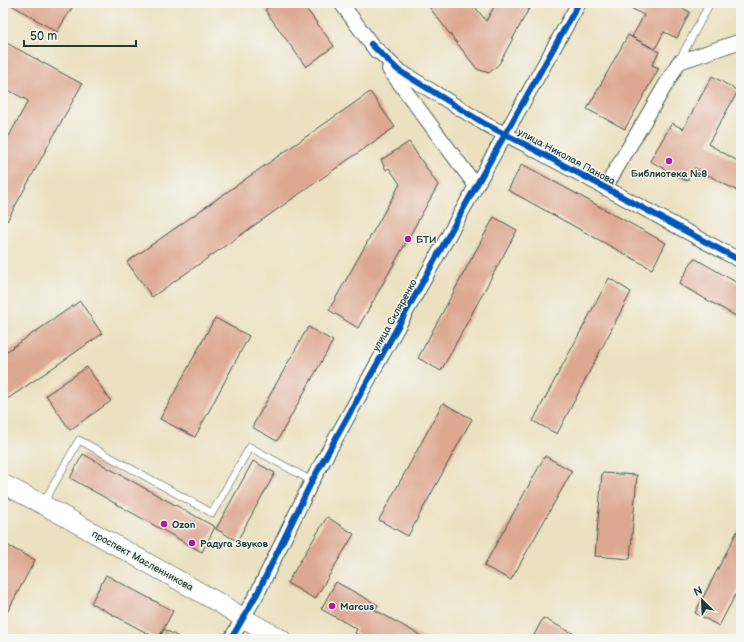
<svg xmlns="http://www.w3.org/2000/svg" width="744" height="642" font-family="'Balsamiq Sans',sans-serif">
<style>
.building{fill:#dda791}
.lines{fill:none;stroke-linecap:round;stroke-linejoin:round}
.lane-casing{stroke:#3e5549;stroke-width:8}
.street-casing{stroke:#3e5549;stroke-width:16}
.secondary-casing{stroke:#3e5549;stroke-width:20}
.lane{stroke:#fff;stroke-width:7}
.street{stroke:#fff;stroke-width:14}
.secondary{stroke:#fff;stroke-width:19}
.cycleway-casing{stroke:#f6f6f2;stroke-width:8}
.cycleway{stroke:#0057b8;stroke-width:6}
.poi-dot{fill:#b5179e;stroke:#f6f6f2;stroke-width:1.5}
.labels{text-anchor:middle;stroke-width:3;stroke-linejoin:round;paint-order:stroke}
.street-label{font-size:10px;fill:#1f3d34;stroke:#f6f6f2}
.poi-label{font-size:10px;font-weight:bold;fill:#1f3d34;stroke:#f6f6f2;text-anchor:start}
</style>
<rect width="100%" height="100%" fill="#f6f6f2"/>
<filter id="ink" filterUnits="userSpaceOnUse"><feTurbulence type="fractalNoise" baseFrequency=".025" numOctaves="2"/><feDisplacementMap in="SourceGraphic" scale="8" xChannelSelector="R" yChannelSelector="G"/><feConvolveMatrix kernelMatrix="1 2 1 2 8 2 1 2 1" color-interpolation-filters="sRGB"/></filter>
<filter id="wash" filterUnits="userSpaceOnUse"><feTurbulence type="fractalNoise" baseFrequency=".012" numOctaves="4" result="noise"/><feDisplacementMap in="SourceGraphic" scale="16" xChannelSelector="R" yChannelSelector="G"/><feGaussianBlur stdDeviation="0.9" result="paint"/><feColorMatrix in="noise" values="0 0 0 0 0 0 0 0 0 0 0 0 0 0 0 0 0 1.4 0 .05"/><feComposite in="paint" operator="in"/></filter>
<g filter="url(#wash)">
<rect width="100%" height="100%" fill="#ebe0bf"/>
<g id="blocks">
<g class="building">
<polygon points="8,3 75,3 57,32"/>
<polygon points="274,3 302,3 334,46 306,67 265,10"/>
<polygon points="426,3 472,3 486,21 496,3 532,3 499,64 489,73 477,69"/>
<polygon points="621,3 672,3 690,12 677,38 664,32 655,49 632,37 644,15"/>
<polygon points="628,35 659,52 652,65 659,68 625,129 587,109"/>
<polygon points="3,41 82,84 7,221 3,219 3,147 28,101 3,87"/>
<polygon points="712,76 738,91 708,144 741,163 741,193 695,168 687,181 650,161 672,123 683,129"/>
<polygon points="370,92 395,127 152,297 127,262"/>
<polygon points="409,142 438,185 358,328 329,310 400,184 389,168 386,170 381,160"/>
<polygon points="522,164 666,243 652,269 508,190"/>
<polygon points="494,217 517,230 441,371 418,358"/>
<polygon points="694,258 741,285 741,319 679,284"/>
<polygon points="609,278 631,292 557,434 533,421"/>
<polygon points="80,301 102,334 3,402 3,354"/>
<polygon points="215,318 249,336 195,437 160,419"/>
<polygon points="308,327 333,341 277,441 252,427"/>
<polygon points="87,367 111,401 70,430 46,395"/>
<polygon points="443,403 472,419 408,536 379,520"/>
<polygon points="83,454 215,527 202,552 70,478"/>
<polygon points="545,456 572,471 511,580 484,566"/>
<polygon points="253,461 275,473 237,541 216,529"/>
<polygon points="602,473 637,475 630,559 595,556"/>
<polygon points="327,517 354,534 315,599 287,583"/>
<polygon points="741,524 741,584 719,626 695,613"/>
<polygon points="3,543 35,560 3,620"/>
<polygon points="106,575 173,611 158,639 91,603"/>
<polygon points="336,582 378,605 375,610 427,639 366,639 355,633 357,629 321,609"/>
<polygon points="543,618 584,639 532,639"/>
<polygon points="164,629 182,639 159,639"/>
</g>
</g>
</g>
<g filter="url(#ink)">
<use href="#blocks" fill-opacity="0" stroke="#3e5549" stroke-width="1"/>
<g class="lines">
<g class="lane-casing">
<g id="lane">
<polyline points="679,61 710,3"/>
<polyline points="43,504 79,440 212,513 250,447 312,481"/>
</g>
</g>
<g class="street-casing">
<g id="street">
<polyline points="341,3 377,52"/>
<polyline points="371,44 398,70 485,124 528,146 741,261"/>
<polyline points="389,69 476,186"/>
<polyline points="605,188 679,62 741,41"/>
<polyline points="231,639 258,592 312,481 476,186 579,3"/>
</g>
</g>
<g class="secondary-casing">
<polyline id="secondary" points="3,484 42,504 221,604 243,618 281,639"/>
</g>
<use href="#lane" class="lane"/>
<use href="#street" class="street"/>
<use href="#secondary" class="secondary"/>
<g class="cycleway-casing">
<g id="cycleway">
<polyline points="371,44 398,70 485,124 528,146 741,261"/>
<polyline points="231,639 258,592 312,481 476,186 579,3"/>
</g>
</g>
<use href="#cycleway" class="cycleway"/>
</g>
</g>
<g class="poi-dot">
<circle cx="669" cy="161" r="4"/>
<circle cx="408" cy="239" r="4"/>
<circle cx="164" cy="524" r="4"/>
<circle cx="192" cy="543" r="4"/>
<circle cx="332" cy="606" r="4"/>
</g>
<g class="labels">
<g class="street-label">
<text transform="translate(567 156) rotate(28)" y="4">улица Николая Панова</text>
<text transform="translate(394 315) rotate(-61)" y="4">улица Скляренко</text>
<text transform="translate(143 560) rotate(29)" y="4">проспект Масленникова</text>
</g>
<g class="poi-label">
<text x="669" y="177" text-anchor="middle">Библиотека №8</text>
<text x="416" y="243">БТИ</text>
<text x="172" y="528">Ozon</text>
<text x="200" y="547">Радуга Звуков</text>
<text x="340" y="610">Marcus</text>
</g>
</g>
<rect width="744" height="642" fill="none" stroke="#f6f6f2" stroke-width="16"/>
<g transform="translate(702 600) rotate(336)" stroke="#f6f6f2" stroke-width="3" paint-order="stroke">
<path d="M0-3L7 15L0 10L-7 15Z" fill="#1f3d34"/>
<text y="-6" font-size="11" font-weight="bold" text-anchor="middle" fill="#1f3d34">N</text>
</g>
<path d="M24 40v6h112v-6" fill="none" stroke="#1f3d34" stroke-width="2"/>
<text x="30" y="40" font-size="12" fill="#1f3d34" stroke="#f6f6f2" stroke-width="3" paint-order="stroke">50 m</text>
</svg>
